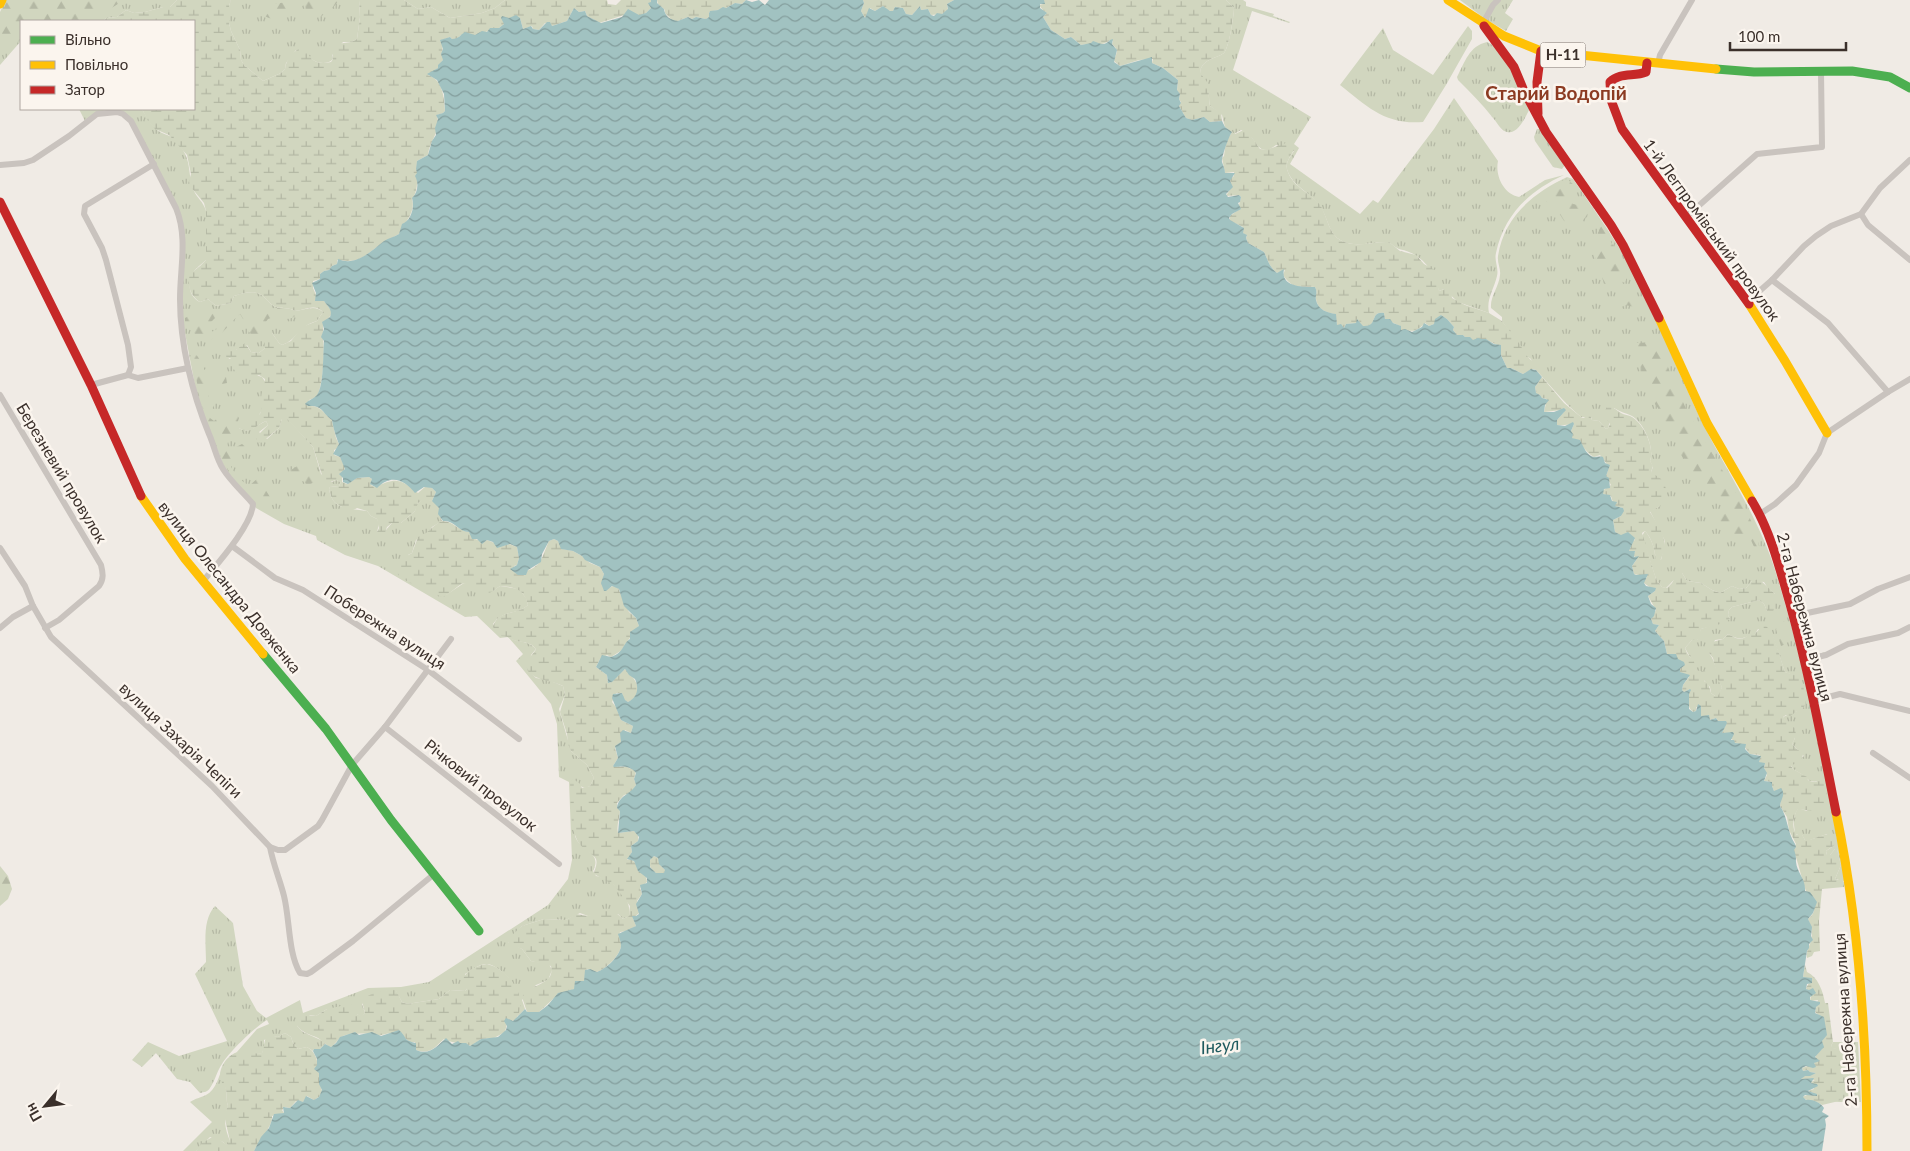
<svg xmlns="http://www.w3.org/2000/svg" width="1910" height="1151" font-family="Lato,sans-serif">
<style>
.grass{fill:url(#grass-tufts)}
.forest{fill:url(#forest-firs)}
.wetland{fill:url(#wetland-marsh)}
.water{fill:url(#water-waves);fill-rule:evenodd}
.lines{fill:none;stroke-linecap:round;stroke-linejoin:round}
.street{stroke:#c9c3be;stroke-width:6}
.fast{stroke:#4caf50;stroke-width:9}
.slow{stroke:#ffc107;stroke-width:9}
.jam{stroke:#c62828;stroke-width:9}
.labels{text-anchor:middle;stroke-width:5;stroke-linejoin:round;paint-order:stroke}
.shield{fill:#fbf5ee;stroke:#756b66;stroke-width:1}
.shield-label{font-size:15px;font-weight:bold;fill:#3b302b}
.street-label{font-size:16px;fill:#3b302b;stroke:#fbf5ee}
.water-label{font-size:18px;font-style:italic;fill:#1f5a5e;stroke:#fbf5ee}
.quarter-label{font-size:19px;font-weight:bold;fill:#8c3b22;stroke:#fbf5ee}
</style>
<defs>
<pattern id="grass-tufts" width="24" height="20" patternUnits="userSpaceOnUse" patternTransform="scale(1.25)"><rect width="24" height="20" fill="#d1d6bf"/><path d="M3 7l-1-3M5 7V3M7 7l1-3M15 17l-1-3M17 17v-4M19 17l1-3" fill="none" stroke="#b4b8a4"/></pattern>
<pattern id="forest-firs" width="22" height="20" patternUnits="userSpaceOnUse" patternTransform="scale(1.25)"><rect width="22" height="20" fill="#d1d6bf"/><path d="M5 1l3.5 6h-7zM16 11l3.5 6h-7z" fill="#b4b8a4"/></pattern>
<pattern id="wetland-marsh" width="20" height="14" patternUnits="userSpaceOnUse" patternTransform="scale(1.25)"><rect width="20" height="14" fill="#d1d6bf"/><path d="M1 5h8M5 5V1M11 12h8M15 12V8" fill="none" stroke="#b4b8a4"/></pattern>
<pattern id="water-waves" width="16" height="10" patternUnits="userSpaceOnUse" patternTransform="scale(1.25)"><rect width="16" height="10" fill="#a1c2c1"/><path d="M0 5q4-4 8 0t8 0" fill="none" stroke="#849e9d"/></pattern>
</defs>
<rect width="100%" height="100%" fill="#f0ebe5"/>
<g class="grass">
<polygon points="6,0 177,0 170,7 163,7 145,12 134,13 126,10 117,17 106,18 103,21 21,21 21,41 0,65 0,12"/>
<path d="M231,0H359L360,17L357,39L351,42H343L332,55L333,59C322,70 307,56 296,50L286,63L285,69L281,73L263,81L244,65L241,60L240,50L231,31L229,23V6Z"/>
<polygon points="404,0 505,0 495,8 482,13 450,18 431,7 418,9"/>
<path d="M1226,0H1243L1246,2V6L1274,14L1273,16L1290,22L1289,23L1252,11L1233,70L1311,117L1294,144L1299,148L1290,164L1360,214L1373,200L1378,203L1434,129L1454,98L1498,161C1495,175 1503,194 1519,197L1545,180L1564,175C1529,191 1504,215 1496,253C1494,261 1499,268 1497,276C1494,289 1486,299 1489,313L1458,302L1444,289L1439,291C1435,274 1426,259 1409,252C1399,248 1399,251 1389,242C1374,241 1356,248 1342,241C1328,234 1328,217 1320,206C1311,193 1294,187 1288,172C1284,164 1290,157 1294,151L1276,145C1263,155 1259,148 1252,138C1250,135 1245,132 1241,130L1234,134L1225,127L1222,115L1210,106C1209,102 1209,98 1209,94C1207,86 1198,76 1201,68C1205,59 1217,58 1224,53C1229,48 1234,15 1234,8Z"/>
<polygon points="1460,0 1495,0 1484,18"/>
<polygon points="1500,0 1513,0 1505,13 1513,19 1506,31 1487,20 1494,6"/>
<path d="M1468,26L1472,31V39L1446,85L1423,122C1385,125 1368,107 1340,85L1383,28L1393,50L1433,75Z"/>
<path d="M1487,42C1507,50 1520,89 1530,108C1526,116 1518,135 1507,132C1501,131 1497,122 1493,118C1482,104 1470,92 1458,80L1457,77C1465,62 1469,46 1487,42Z"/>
<path d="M79,109H142C147,118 152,128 162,133C167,135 171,136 175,140C194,160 186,170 194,191C197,198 203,201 206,211V260C202,264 197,267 194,271C187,282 188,296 200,302L208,299L216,306L231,303L234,296C243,293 257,289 264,297C268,301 271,305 276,307C283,309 289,307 295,311C305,310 315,304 323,312L317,321C296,327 299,339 282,345L279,343L272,333L265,342V348L259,353L251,352L247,345L236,350H226L229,359H234L253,377L256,375L262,377L266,383C261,393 265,408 259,415C253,422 245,418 239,428C248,435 257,425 266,421L268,425L259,432L267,439L279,428L282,419L287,418L313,447L321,474L332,482L336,480L341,482L339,486L330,487L329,489C333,511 348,508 367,511L371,516L377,519L379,524L377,532L386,530L392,523H401L415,511L416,505L423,499L434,501L439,508V514L442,521L432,527L428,533L416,540L412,553L408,555L446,595L464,583L493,591L500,586L519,589L526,598L528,605C516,616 503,609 493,624L504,636H508C517,645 526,638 536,649L531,655L529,671L536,678L548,680L563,686L565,695L559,709L571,751L587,765L594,778L590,786L585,788L580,786L575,836C580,852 603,851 593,871L596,876C612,878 633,899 629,916L623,919L618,914L588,916L580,913L566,920L544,919L522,926L508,942L522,949L531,961L549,964L552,970L548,980L536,985L522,1000L525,1009L518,1016C520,996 518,985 501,971C497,968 492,964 487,964C479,964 472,970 465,974L467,989L465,991L450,990L439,999L407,1004L402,1002L396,991C382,988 373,997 362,1004L365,1013L361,1017L357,1014L327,1009L316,1016L310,1015L297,1026L303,1032L323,1041L325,1044L320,1049H314L313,1051L307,1047L298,1049L293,1043L291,1037L285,1033L278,1037L272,1036L264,1040V1048L262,1053C254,1056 244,1051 236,1053L257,1029L269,1024L267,1020C255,1027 229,1052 222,1064C217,1071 215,1081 210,1088C208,1092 204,1092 200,1093L190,1082L177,1079L156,1053L142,1067L132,1060L148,1042L179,1056L227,1041L195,974L206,962C206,944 202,920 215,906L233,923L243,986L257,1011L266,1018L300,1000L303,1013L368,988L401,987L429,982L548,905L568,879L572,860L569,782L559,777L557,724L551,704L516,661L523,654L508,637L500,638L477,616L465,617L378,566L345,555L317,540L316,536L284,524L256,508L225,469L198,401L184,328L181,299L182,219L130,117C110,105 103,109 85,121Z"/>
<polygon points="1537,129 1541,129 1565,165 1562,169 1553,167 1535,141 1534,137"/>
<path d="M1567,177L1573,179C1588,201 1604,223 1618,246C1652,303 1675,367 1704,426C1728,473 1759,519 1775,570C1807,672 1827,779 1845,884L1844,881L1835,879L1841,865L1837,849H1835L1830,855H1827L1826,851L1832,847L1827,834L1810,840H1805L1802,835L1795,834C1794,823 1792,819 1798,808L1807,811L1817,781C1808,783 1809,779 1803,775C1800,773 1796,771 1793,769L1791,765L1804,756L1792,744L1795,738L1783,717L1797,711L1798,677L1785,672L1773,637L1758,629L1754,636C1739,636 1745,643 1728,634L1723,639L1715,640L1709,653C1717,663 1716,676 1722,687L1719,696H1715L1711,693L1710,687L1695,670L1690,657L1685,648L1692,640H1697L1701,629L1730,619L1728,615L1729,610L1732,607L1759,600L1764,604L1767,611L1775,594L1767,587L1764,582L1752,581L1746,588L1739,589L1732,586L1720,593L1712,590L1701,583L1687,581L1682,573C1675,577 1672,583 1666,588L1662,587L1656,579L1642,536L1645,531C1650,536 1655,548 1655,555L1661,560L1665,541L1650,511L1660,506L1651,472L1653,467L1650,461C1655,448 1644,423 1632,416C1626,413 1620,412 1614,408L1608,428L1606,429L1599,421L1592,420L1591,417H1581C1564,403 1551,386 1536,370L1533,369L1531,359L1526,356L1502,321V317L1491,308C1490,296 1499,287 1500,275C1501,269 1497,263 1498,256C1504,217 1533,193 1567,177Z"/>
<path d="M1806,651L1815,655L1825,652C1820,661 1816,671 1821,681C1823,685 1825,688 1826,693L1820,697L1817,695Z"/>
<path d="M1833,1042H1858L1861,1102H1831L1839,1101L1844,1097L1851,1099C1852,1094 1852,1086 1851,1082C1850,1071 1841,1066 1843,1053L1841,1050L1832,1048L1831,1046Z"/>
<path d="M223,1066C219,1079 224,1078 226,1089C227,1095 226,1100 228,1106C223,1118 225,1129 230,1141L229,1144L226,1145L223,1142L210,1137L196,1151H183L212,1122L190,1102C196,1098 200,1098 206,1095C216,1090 219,1076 223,1066Z"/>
</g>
<g class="forest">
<path d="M8,0H121C115,10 103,8 96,17V21H21V39L17,43L12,42L3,35L0,37V15Z"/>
<path d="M290,0H339C332,10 323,19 310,18L308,16L306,6L304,5C291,11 279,26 263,15L262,11C268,0 280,6 290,0Z"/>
<path d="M1567,179L1574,185L1575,191L1573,194L1571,188L1567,186C1561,193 1568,199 1573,204L1578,205L1585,201L1589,208L1587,217L1582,220L1583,226L1581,227L1566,224L1557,210L1540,196L1541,193L1558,182Z"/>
<path d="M1593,219H1596C1604,230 1632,272 1625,283L1618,280L1612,285L1604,284L1602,277L1607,274V271L1604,269L1602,262L1596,260L1594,253L1596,245L1594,242L1599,231Z"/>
<polygon points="1626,292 1629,293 1631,299 1636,300 1638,305 1635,307 1625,305 1615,311 1609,310 1607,306 1609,302 1619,302"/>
<path d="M233,306C241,308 248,310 256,313C270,307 283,305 295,316C287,323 277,315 268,319L260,330L259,336L254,338C248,330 245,330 248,320L243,319L240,314C227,324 214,353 194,333L193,329L197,323L194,321L188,327L185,326V318L200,309L210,313L215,312L216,313V317L209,324L207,328L208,333C223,330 225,315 233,306Z"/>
<path d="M1630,340L1636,343L1655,342L1660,347L1668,368L1687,411L1724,473L1725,486C1728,488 1733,489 1735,492C1743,500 1761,540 1759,550L1755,549L1750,538L1747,536L1733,541L1720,527L1719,523L1723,509L1716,496L1710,497L1707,493V487L1701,486L1691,475C1692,466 1685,459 1679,453L1680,446L1678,439L1672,438L1664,426L1658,408L1644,389L1640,378L1642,368L1637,364L1636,357L1628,342Z"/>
<path d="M195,354C202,359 200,367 206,371C211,375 220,373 226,377L227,383L211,387L208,390V395L214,405L210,413V418L214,421L223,414L227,415L234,411L239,418L236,427L231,429L232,436C229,440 226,443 228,448L232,449L242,444L245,446L244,449L229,460C230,470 241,481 249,486L258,478L270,497V502C259,509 251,501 244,492C212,453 199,406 193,356Z"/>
<path d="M302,463C312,465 314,472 315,482L308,485L303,481L300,482L298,485L294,486L289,475L291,470Z"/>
<polygon points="1784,621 1787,624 1788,637 1786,640 1786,644 1781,646 1776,629"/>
<polygon points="0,866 8,876 12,889 8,899 0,906"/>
</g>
<g class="wetland">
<path d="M177,0H231L229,6V23L231,31L240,50L241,60L244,65L263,81L281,73L285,69C286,60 292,52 299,49L307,50C310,62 320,65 331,62L333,59L332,51L337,44L351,42L357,39L360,17L359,0H404L418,9L431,7L450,18L482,13L495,8L505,0H607L608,4L616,5L621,0H651V8L646,13L640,16L624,15L599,23L587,16L585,11L579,12L574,8L567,21L552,26L545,23L539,30L533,29L532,26L523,29L520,18H506L504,24L499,28L475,35H461L457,39H452L450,37L442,40L443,60L439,65L438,68L428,75C443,80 444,97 445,111L443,113L437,115C441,132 429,142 428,155L417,161C416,174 420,188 412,199C416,213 404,223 399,234C394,237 389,239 384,242C365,254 363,264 337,260V264L332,266L329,270L324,271L320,274V279L313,281V288L318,300L324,301L331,310V315L323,325V333L322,335C326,347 323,384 317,397L309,400L308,406C321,405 323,413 332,420L336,438L339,444L338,448L334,450V455L340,457L345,467L342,476V482L347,484L357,478L369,477L372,479L371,485L375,487C397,477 400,479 418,493L426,486L432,488L436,492L432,501L423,500L418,503L415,511L401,523H392L387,527L383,538L377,536L376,534L379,528L377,519L371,516L367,511L357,508L349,512H344L342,507C333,503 331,498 329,489L330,487L339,486L341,482L336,480L326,483L324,481L313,447L287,419H282L279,428L261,443H258L256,437L268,425L266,421C256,425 250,436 239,428V424L260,414C263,406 260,399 262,392C263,386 265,385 265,379L259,375L249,379L237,373L232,367L234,360L226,357L224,353L226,350H236L245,343L251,352L259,353L265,348L264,338L269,332L272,333L279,343L282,345L291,341L302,327L317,321L323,312C315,303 305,310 295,311C289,307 283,309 276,307C271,305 268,301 264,297C257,289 243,293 234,296L231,303L216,306L208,299L200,302C190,296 187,285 190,274L200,266L206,260V211L204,203L190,186L189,181L191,174L187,155L169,135L155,129L148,121L142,109H194V21H103L106,18L117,17L126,10L134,13L145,12L163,7H170Z"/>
<polygon points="657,0 746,0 742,4 735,3 726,8 709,12 709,17 706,19 696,17 692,19 688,17 678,21 673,21 665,13 665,10 658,4"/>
<path d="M863,0H954L947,4L948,10L942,14L931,15L928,9L921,10L920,6L912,15L906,14L903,8L895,7L893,11C888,11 886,10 883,6L875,11L870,8L865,18L861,11L864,3Z"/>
<path d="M1044,0H1226L1234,8C1234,15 1229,48 1224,53C1217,58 1205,59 1201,68C1199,74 1204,77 1207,82C1210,90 1208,98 1210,106L1221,113L1222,121L1210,122L1204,117L1192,120L1186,118L1179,106L1181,102L1179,99L1180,94L1177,91L1178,80L1163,68L1152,63L1153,59L1139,60L1120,66L1114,61C1116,53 1120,51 1112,44L1113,41L1110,40C1103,47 1090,43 1081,45L1071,37L1065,39L1051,30L1043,17L1046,14L1039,5L1043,4Z"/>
<path d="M1246,129L1260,149C1269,151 1277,145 1286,143L1294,150C1290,157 1284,164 1288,172C1293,187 1311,193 1320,205C1328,217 1328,234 1342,241C1356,248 1374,241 1389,242L1400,251L1416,255L1424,264L1435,270V276L1438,282L1439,291L1447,288L1451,290L1452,298L1465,305L1489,313L1502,321L1519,343L1526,355L1533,362V369L1523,374L1511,368H1507L1501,355V347L1485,339L1473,341L1468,337H1465L1463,335H1457L1453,330L1454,327L1447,319L1441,315L1434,324L1429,326L1425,323C1415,333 1414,331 1401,330L1400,326L1385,319L1384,313C1369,311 1379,327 1363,327L1358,320L1356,323L1346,324L1344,328L1337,325L1335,314C1327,313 1317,309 1316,299C1315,294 1318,293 1315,287C1300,286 1293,290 1283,275L1285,270L1277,273C1269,267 1268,260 1264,252L1248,243L1246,238L1247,236L1243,233V227L1230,221V216L1238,210L1241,197L1239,195L1226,196L1231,188L1230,179L1234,176V172L1225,173L1222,158L1224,156L1226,141L1232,132L1235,134Z"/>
<path d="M1542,377L1564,403L1581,417L1583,418L1590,415L1592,420L1599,421L1606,429L1608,428L1610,424L1603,414L1607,407C1614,407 1615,409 1621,413C1624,415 1629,415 1632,417C1644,424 1655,448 1650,461L1653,466L1651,472L1664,481L1667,494L1660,506L1650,512C1656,522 1668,538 1664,550C1663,555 1661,557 1660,562L1656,560C1655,551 1652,538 1645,531L1642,533L1656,579L1662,587L1667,588L1672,583L1678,572L1682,573L1687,581L1701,583L1712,590L1720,593L1732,586L1739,589L1746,588L1752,581L1759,579L1775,594V609L1771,613L1767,611L1764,604L1759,600L1732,607L1729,610L1728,615L1730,619L1724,623L1701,629L1700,637L1697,640H1692L1685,648L1687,653L1696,665L1695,670L1706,672L1707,676L1704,681L1708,683L1711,693L1715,696H1718L1722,687L1718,680L1713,658L1709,653V643L1723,639L1728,634C1741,641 1740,640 1751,634L1754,635L1762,626H1766L1772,632L1785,672L1798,676L1803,684L1806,704L1800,712L1797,711L1789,717L1786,715L1783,717L1786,721C1797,724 1798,735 1792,744L1798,750H1803C1804,760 1799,761 1791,766L1793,769L1807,777L1808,780L1812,782L1822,781C1830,790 1827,803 1819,812L1798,809C1793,816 1791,828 1797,835L1800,831L1805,840C1815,840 1822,833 1833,834L1836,844L1826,851L1827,855H1830L1835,849H1837L1841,865L1835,879L1838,880L1841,878L1845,884L1844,887L1822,889L1819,921L1820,951L1814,952L1812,956L1807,958C1806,951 1809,947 1811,941C1813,934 1811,926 1808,919C1811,916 1814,914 1814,909C1814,903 1808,897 1806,891C1801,878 1799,863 1793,850L1796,844L1789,830L1787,817L1780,806L1782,792L1774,791L1772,786V782L1764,781L1767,775L1764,768L1765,765L1759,762L1760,755L1750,754L1743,745L1735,743L1731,738L1722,733L1725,726L1722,721H1718L1716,718L1710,720L1709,718L1701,716V710L1696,707V711L1693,712C1686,706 1688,697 1690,689L1684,692L1682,690L1683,685L1689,677L1680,672V669L1682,667L1676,656L1667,654L1664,641L1655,631L1659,625L1653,624L1651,619L1656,610L1648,596L1655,591L1644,583V580L1647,577L1634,574L1632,566L1637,559L1633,555L1635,552L1629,551L1633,541L1635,540L1629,533L1621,536L1615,532L1613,520L1621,516L1623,508L1614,506L1611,496L1603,494L1602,491L1611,485L1606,476L1609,467L1600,455L1594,457C1585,452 1581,442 1572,438L1571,431L1574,424C1567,424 1564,426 1557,425V420L1564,412L1561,410L1544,412L1547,399L1542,398L1539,394H1536L1535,387Z"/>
<path d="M442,521C454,521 458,531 469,532L475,539L484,542L487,540L502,546L509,544L517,547L519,558L517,565L514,566L515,572C522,573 533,570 538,564C542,561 546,547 549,541L554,539L558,541L563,549L573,551L582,556L590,563L600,567L604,574L603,579L609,588L613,586L618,588L629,612L636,618L639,626L626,643L622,650L611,657L607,655L600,659L596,667L607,675V680L610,683L625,669C635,678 647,694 628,702L624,700L622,693H616L612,702L616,707L621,720L633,726L631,733L625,730L621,742L615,748L618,758L613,766L627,767L636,771L634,779L636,785L631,793L624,795L617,803V808L620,810C620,817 616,826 618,833L634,831L638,835V841L631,846L632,852L627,860L631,859C639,865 636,870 646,876L647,882L640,888L642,894L637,901L639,913L633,918L636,926L627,931L620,932C618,938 622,941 621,947C619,956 607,967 600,971L596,972L587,969L584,981H578L574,989L553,999L539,1012H527L522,997C531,982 555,986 551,966L531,961L522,949L510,945L507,940L522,926L544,919L566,920L576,914L588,916L606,910L614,911L623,919L629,916L630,906L614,885L594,874C594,869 598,865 596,859C594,854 581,849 577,840C569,823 571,800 570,782L573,779L579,783L582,788L590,786L594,778L587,765L571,751L568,744L567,734L560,712L565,695L563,686C553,680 523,680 527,662C529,656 534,654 536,649C530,642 526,643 517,641C510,640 510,636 501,636L493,627C498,609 516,616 528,605C524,589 515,587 500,586C497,588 495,590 493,591C484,597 471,588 464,583C456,586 451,594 442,597L408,582L398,575L396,562L412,553L418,537C430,533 432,525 442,521Z"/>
<path d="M654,856L658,858L661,866L666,871L664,873H656C650,869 648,864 651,858Z"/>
<path d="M487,964C509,969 531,1000 515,1020L511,1021L508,1019L505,1032L494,1038L481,1039L471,1046C462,1043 454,1044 444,1039C435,1047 430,1055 416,1050L415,1042H410L403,1037L402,1033H390L377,1036L374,1033C365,1034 348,1033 343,1036C338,1038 336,1044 331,1047C325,1045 323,1041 318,1038C309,1034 303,1033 297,1026L299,1018L305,1015L316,1016L327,1009L350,1004L355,1007L357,1014L361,1016L365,1013L362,1001C370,992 385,989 396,990L402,1002L407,1004L439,999L450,990L465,991L467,989L462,982C465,970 476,966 487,964Z"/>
<path d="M1805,965L1807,972C1818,977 1823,991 1825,1003H1828L1833,1042L1831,1046L1833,1048L1841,1049L1843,1053C1841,1066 1850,1071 1851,1082C1852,1085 1852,1095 1851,1099L1848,1100L1844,1098L1839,1101L1822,1105C1817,1100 1808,1103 1802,1097L1813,1093L1808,1091L1814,1089L1811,1082L1815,1080L1801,1079L1804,1076L1816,1073L1810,1072L1808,1070L1803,1071L1802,1068L1814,1064L1816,1055L1822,1049V1041L1824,1037L1821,1017L1815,1012L1818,1000L1810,1001L1812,990H1807L1806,988L1809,983L1803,977Z"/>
<path d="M285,1033L291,1037L293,1043L298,1049L307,1047C322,1055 317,1077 322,1091L319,1097L314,1100L307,1096L303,1102L296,1101L290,1108L285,1107L282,1110L284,1113L272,1116C273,1126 259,1141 254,1151H196L202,1143L214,1136L227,1145L230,1141L224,1115L228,1106C226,1100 227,1096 226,1090C225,1086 222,1084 221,1080C217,1069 228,1054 238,1052C246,1050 254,1055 262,1053L266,1036L270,1035L278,1037Z"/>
</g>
<path class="water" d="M651,0H657V3L664,9C665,17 671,20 678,21L688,17L692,19L696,17L706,19L709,17V13L710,11L718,10L723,7L726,8L735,3L742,4L746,0L752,2L759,0L765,5L769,0H863L864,3L861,11L865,18L869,8L875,11L883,6L890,11H893L895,7L903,8L906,14L912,15L920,6L921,10L928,9L931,15L934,16L937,13L942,14L948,9L947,4L954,0H1044L1045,4H1040V8L1047,13L1043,17L1051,30L1065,39L1071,37L1081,45L1091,43L1093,41C1100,43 1104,47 1110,40L1113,39L1112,44L1117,50L1114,62L1120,66L1152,57V63L1163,68L1178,80L1177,90L1180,94L1179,99L1181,103L1179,106L1186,118L1192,120L1204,117L1210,122L1222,121L1225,127L1232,132C1229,136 1221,158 1222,162C1223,165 1225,169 1225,173H1235L1230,181L1233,187L1226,194L1228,197L1239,195L1241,197L1240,202L1238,203L1241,209L1232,214L1229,218L1230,220L1244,228L1243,233L1247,235L1246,238L1248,243L1264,252C1268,260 1269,267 1277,273L1284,269C1280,287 1303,287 1315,287C1318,293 1315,295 1316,300C1318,310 1328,313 1336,314L1337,325L1341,324L1344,328L1346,324L1356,323L1357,319L1363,326C1379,327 1369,311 1384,313L1385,319H1390L1393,323L1401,326V330L1405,329L1412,332L1422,327L1424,323L1429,326L1434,324L1435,319L1441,315L1447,319L1454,327L1453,330L1457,335H1463L1465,337H1470L1473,340L1478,338L1482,339H1486L1494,344L1501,345V355L1507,368H1511L1523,374L1531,369L1536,370L1542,377L1535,387L1536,393L1540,395L1542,398L1549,400L1545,405L1544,412H1554L1564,408L1566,410L1557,420V425L1565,426L1573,422L1574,424L1571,431L1573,434L1572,438L1580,440C1583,446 1587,456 1594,457C1597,457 1600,456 1603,457L1605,463L1610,465L1606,476L1609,478L1610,488L1604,489L1603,494L1610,495L1612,501L1617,502L1615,506L1623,508L1624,511L1621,516L1613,520L1615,532L1621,535L1628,532L1635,538L1629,551H1635L1634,557L1639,556L1632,566L1634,574L1636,575L1648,574L1644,583L1646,586L1656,588L1655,591L1648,596L1651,604L1656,608L1654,616L1651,619L1653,624L1659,625L1655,631L1664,641L1667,654H1676L1678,659L1684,662L1685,665L1680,669V672L1690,675L1683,685L1682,690L1684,692L1690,689L1691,690L1689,694V709L1693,712L1696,711L1698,704L1701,706V716L1709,715L1710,720L1716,718L1718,721H1726L1727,723L1722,733L1733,732L1734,734L1731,740H1734L1735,743L1746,744L1745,749L1750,754L1761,756L1759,762L1765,763L1764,768L1767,773L1764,781L1772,782V786L1774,791L1781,788C1786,795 1781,798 1780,806C1788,817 1787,832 1795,844L1796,847L1794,850C1796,855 1796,857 1796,862C1797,873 1806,879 1805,891L1810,892L1817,902L1813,913L1808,919L1812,927L1811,936L1813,940L1809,944V948L1807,951L1803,977L1812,978V983L1807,984L1806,989L1809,990L1813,988L1816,993L1810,997V1000L1820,1002V1004L1816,1007L1815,1013L1824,1017L1827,1035L1822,1041L1824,1047L1815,1057L1820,1061L1814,1063L1816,1067L1813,1068L1806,1066L1802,1068L1803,1071L1808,1070L1810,1072L1816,1073L1810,1076H1805L1801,1079L1814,1078L1811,1083L1817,1084L1818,1086L1808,1091L1817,1094V1096L1805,1095L1803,1097L1806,1100C1812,1099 1820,1102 1824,1108L1822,1112L1829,1116L1825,1119L1826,1125L1822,1151H254L261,1137L269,1128L274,1114L284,1113L283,1107L290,1108L298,1100L303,1102L306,1096L314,1100L319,1097L322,1090L319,1084V1073L314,1069L317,1065V1059L313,1051L314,1049H320L325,1044L331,1047L336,1043L340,1037L355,1032L359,1035L372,1032L381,1036L399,1030C408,1038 402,1040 416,1043V1050C430,1056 437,1046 446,1038L452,1044L458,1041L460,1043H466L470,1046L481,1039L498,1037L506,1030L507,1026L504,1021L506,1018L513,1021L525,1009L527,1012H539L548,1005L558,993L574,989L575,981H584L585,970L590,969L597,972C606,969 620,956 621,946C621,941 619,938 618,934L636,926L632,916H636L639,914L636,904L642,894L640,885L647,883V878L638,871L634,861L627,859L632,852L631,846L638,841L639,837L634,831L618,833L620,811L617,808C618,796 631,794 636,785L634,779L636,773C631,766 622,766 614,767L613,766L618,758L615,746L621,742L620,733L623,730L631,733L633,726L621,720L612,698L613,694L622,693L625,700L628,702C638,697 639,688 635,679L629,675L625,669L612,682L608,683L607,675L596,667L602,655L611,657C625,652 622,644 630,639V632L639,626L636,618L624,606L619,589L612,586L606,591H604L601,583L604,574L600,567L585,560L582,556L573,551L561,549L558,541L554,539L549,541L542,554L541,562L528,570L526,575H518L510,569L517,565L519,558L517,547L510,544L497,548L493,542L487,540L482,544L477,539H472L469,532C458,532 455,520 443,521L438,514L439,508L432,501L436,492L432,488L424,487L415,493C405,481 392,473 377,488L370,484L372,479L369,477L357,478L348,484L343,482V478L339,474L345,469L340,457L333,454L339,444C336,437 333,427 332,420C322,413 323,405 308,406L305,404C308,400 314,399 317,395C324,386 323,353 324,341L321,337L324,329L322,322L330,317C333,310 328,307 324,301H315L316,293L312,283L320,279V274L324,271L329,270L332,266L337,264L338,259C356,267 371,251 384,241C389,238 394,237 399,234L402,224C411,221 415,207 412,198C418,193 419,183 415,176L417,173L416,169L417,161L428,155L432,141L436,135L435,128L438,119L436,115L443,113L445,111L444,94L437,80L427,74L438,68V65L443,60L441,54L443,49L440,40L450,37L452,39C459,39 460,35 465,32L475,35L482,31L487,32L490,28H499L504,24L501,18L502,16L509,18L516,15L520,18L523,29L531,26L533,29L539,30L547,22H550L552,26L567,21L574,8L579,12L585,11L587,16L601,23L622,17L628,9L639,15L646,13L651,8L648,3L651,2ZM654,856L658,858L659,864L665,870L664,873H656L650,867V860Z"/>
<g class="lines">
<g class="street">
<polyline points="1482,25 1493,5 1498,0"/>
<polyline points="1658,64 1660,55 1692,0"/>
<path d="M0,165L24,163L33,160L69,136L97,114L117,112L123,114L131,121L176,208C188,238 180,268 180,299C180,344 192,393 209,434C214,445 216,458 223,469C231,482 243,492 253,504C252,525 218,563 204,580"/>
<polyline points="1861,214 1868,225 1910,260"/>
<polyline points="1686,217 1757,154 1822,147 1821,72"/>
<polyline points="1772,280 1828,323 1888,392"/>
<polyline points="1747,302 1772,280 1804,246 1816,236 1831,226 1861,214 1880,188 1910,160"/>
<polyline points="128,375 131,367 128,345 106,260 102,248 84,214 85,206 154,164"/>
<polyline points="91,385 128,375 138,378 188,368"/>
<path d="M0,395L101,565C103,573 104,579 99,586L59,620L45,628"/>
<polyline points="1760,514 1775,504 1796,485 1819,453 1827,433 1888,392 1910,379"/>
<polyline points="232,546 275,578 303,590 428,670 519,739"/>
<path d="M0,548L25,586L33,606L51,637L212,786L270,847C273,864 280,880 284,896C290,920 288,953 300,973L307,974L311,972L353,941L433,875"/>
<polyline points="1793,616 1850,604 1878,589 1910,577"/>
<polyline points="0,628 13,617 33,606"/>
<polyline points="1805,660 1826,655 1848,644 1898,633 1910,627"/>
<polyline points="1813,701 1840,694 1910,711"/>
<polyline points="385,727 559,864"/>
<polyline points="1873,753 1910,778"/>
<polyline points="270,847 278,850 285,850 318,826 322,820 352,765 385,727 451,639"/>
</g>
<g class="fast">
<polyline points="1716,69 1754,72 1852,71 1890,77 1910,88"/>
<polyline points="263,654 326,729 391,820 479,931"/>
</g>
<g class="slow">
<polyline points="1448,0 1504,36 1541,51 1716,69"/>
<polyline points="0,4 2,0"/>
<polyline points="1749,304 1785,361 1827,433"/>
<polyline points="1659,318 1707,423 1752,501"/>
<polyline points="141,496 185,559 263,654"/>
<path d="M1836,812C1859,923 1867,1038 1867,1151"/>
</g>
<g class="jam">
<polyline points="1484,26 1514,67 1524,91 1546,132 1611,225 1623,245 1659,318"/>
<path d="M1647,63L1646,72C1634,77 1620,72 1610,82L1611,100L1622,129L1749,304"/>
<polyline points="1538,114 1537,82 1541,51"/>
<polyline points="0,202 91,385 141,496"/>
<path d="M1752,501C1771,532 1780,570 1790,604C1809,673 1822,742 1836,812"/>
</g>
</g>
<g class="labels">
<rect class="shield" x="1540.5" y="42.5" width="45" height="25" rx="4"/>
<g class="shield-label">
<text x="1563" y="60">Н-11</text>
</g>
<g class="street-label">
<text transform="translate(1712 230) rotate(54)" y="6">1-й Легпромівський провулок</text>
<text transform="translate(62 473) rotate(59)" y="6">Березневий провулок</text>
<text transform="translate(230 587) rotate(51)" y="6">вулиця Олесандра Довженка</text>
<text transform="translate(1805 617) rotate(75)" y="6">2-га Набережна вулиця</text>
<text transform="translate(385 627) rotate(33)" y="6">Побережна вулиця</text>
<text transform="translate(181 740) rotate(43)" y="6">вулиця Захарія Чепіги</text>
<text transform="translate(481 785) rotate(38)" y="6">Річковий провулок</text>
<text transform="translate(1845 1020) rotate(-94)" y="6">2-га Набережна вулиця</text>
</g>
<g class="water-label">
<text transform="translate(1220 1046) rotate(-7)" y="6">Інгул</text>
</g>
<g class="quarter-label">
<text x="1556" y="100">Старий Водопій</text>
</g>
</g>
<rect x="20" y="20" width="175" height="90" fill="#fbf5ee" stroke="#aea6a0"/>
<rect x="30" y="36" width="25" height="8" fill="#4caf50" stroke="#aea6a0"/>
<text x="65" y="45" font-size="15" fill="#3b302b">Вільно</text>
<rect x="30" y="61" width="25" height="8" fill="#ffc107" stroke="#aea6a0"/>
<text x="65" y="70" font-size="15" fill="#3b302b">Повільно</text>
<rect x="30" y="86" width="25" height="8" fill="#c62828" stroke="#aea6a0"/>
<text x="65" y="95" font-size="15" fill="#3b302b">Затор</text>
<g transform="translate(45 1106) rotate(241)" stroke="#fbf5ee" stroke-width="4" paint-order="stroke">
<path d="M0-4L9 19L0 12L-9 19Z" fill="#3b302b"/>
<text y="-8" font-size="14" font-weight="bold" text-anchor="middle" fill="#3b302b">Пн</text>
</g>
<path d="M1730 42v8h116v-8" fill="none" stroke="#3b302b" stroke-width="2.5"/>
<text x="1738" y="42" font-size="15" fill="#3b302b" stroke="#fbf5ee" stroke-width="4" paint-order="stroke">100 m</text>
</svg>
